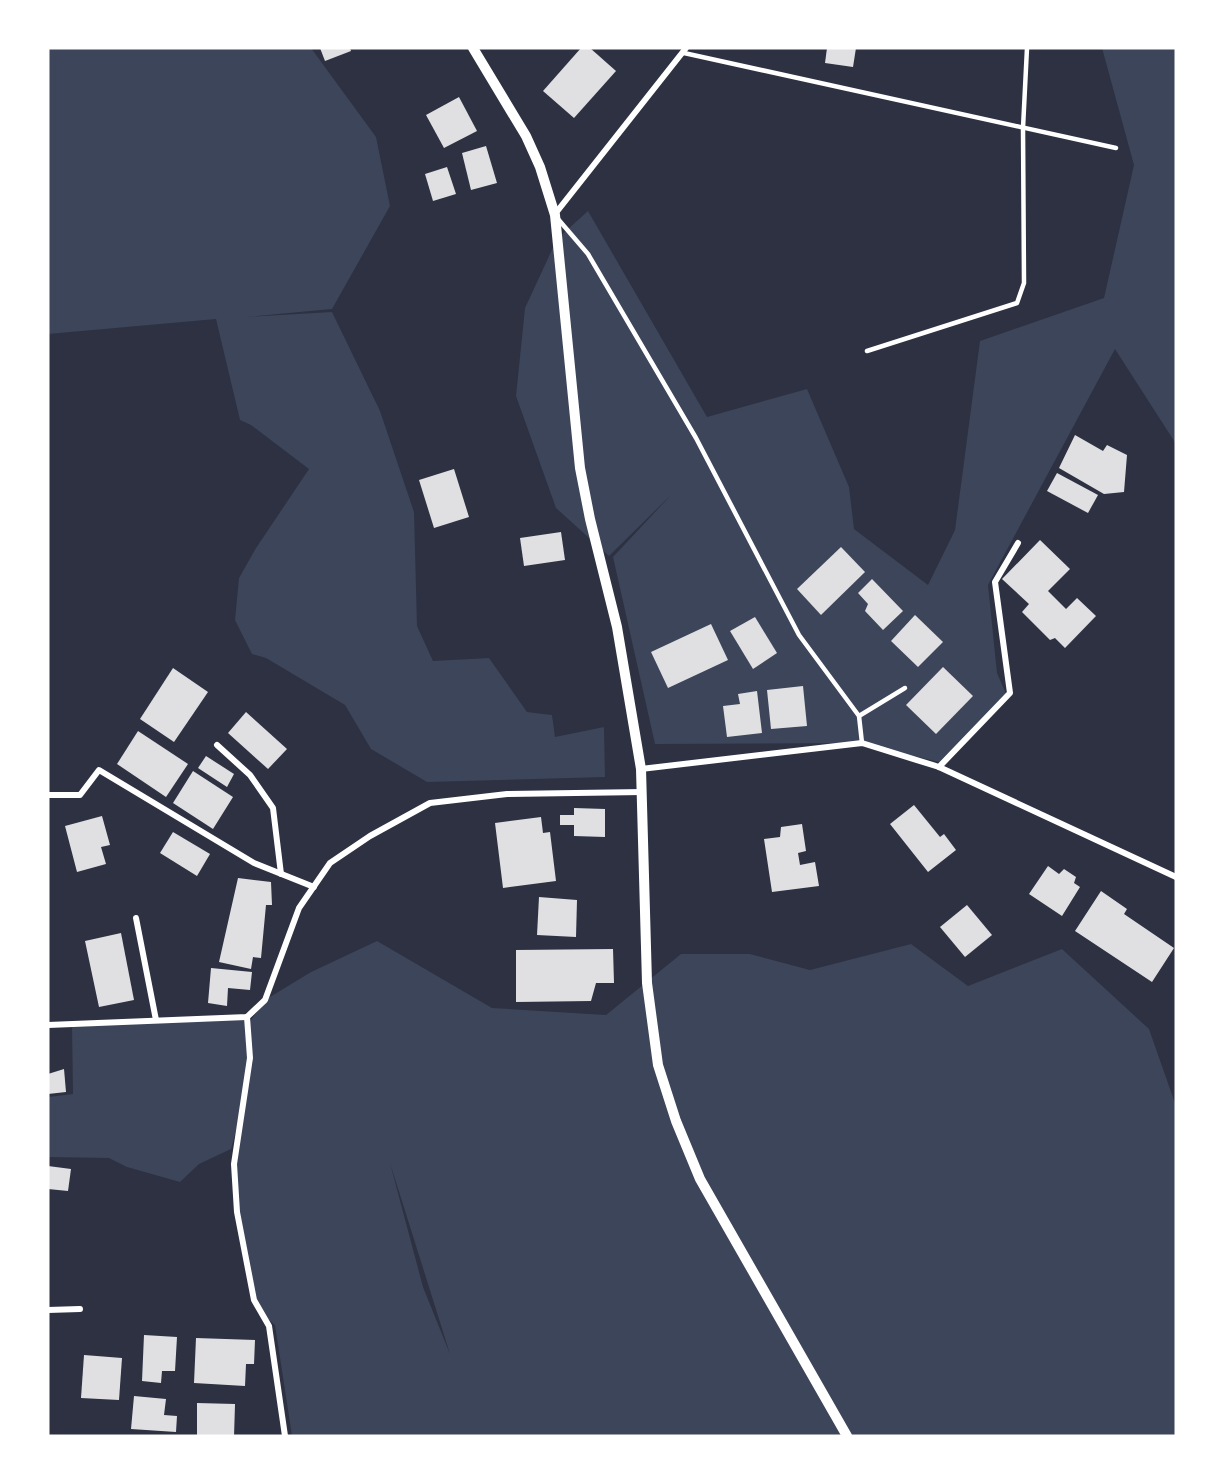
<svg xmlns="http://www.w3.org/2000/svg" width="1224" height="1484" font-family="Raleway,sans-serif">
<style>
.green{fill:#3c4559;fill-rule:evenodd}
.building{fill:#e0e0e3}
.lines{fill:none;stroke-linecap:round;stroke-linejoin:round}
.service{stroke:#fff;stroke-width:4.5}
.minor{stroke:#fff;stroke-width:6}
.tertiary{stroke:#fff;stroke-width:10}
</style>
<rect width="100%" height="100%" fill="#2d3142"/>
<g class="green">
<polygon points="48,48 311,48 376,137 390,206 332,309 245,317 332,312 380,411 414,512 417,626 433,661 489,658 527,712 552,715 555,737 604,727 605,777 427,782 371,749 345,705 266,658 252,654 235,620 239,578 256,548 309,469 251,425 240,420 216,319 48,334"/>
<polygon points="1102,48 1176,48 1176,444 1115,349 988,585 997,673 1007,696 943,763 865,744 861,728 862,743 655,744 613,557 671,495 609,556 556,508 516,396 525,308 557,239 588,211 707,417 807,389 849,487 854,529 928,585 955,530 980,341 1104,298 1134,165"/>
<path d="M377,941L492,1008L606,1015L681,954H750L810,970L911,944L968,986L1062,949L1149,1029L1176,1106V1436H292L275,1325L255,1308L237,1212L233,1160L253,1062L249,1023L265,1000L311,972ZM390,1163L450,1354L423,1287Z"/>
<polygon points="245,1020 250,1058 243,1104 231,1149 199,1164 180,1182 127,1167 109,1158 48,1157 48,1097 73,1094 72,1026"/>
</g>
<g class="building">
<polygon points="320,48 350,48 351,51 325,61"/>
<polygon points="581,48 590,48 616,71 574,118 543,91"/>
<polygon points="827,48 856,48 853,67 825,63"/>
<polygon points="459,97 477,131 444,148 426,115"/>
<polygon points="486,146 497,183 471,190 462,153"/>
<polygon points="447,167 456,194 433,201 425,174"/>
<polygon points="1075,435 1103,451 1107,445 1127,455 1124,492 1104,494 1059,468"/>
<polygon points="454,469 469,517 434,528 419,480"/>
<polygon points="1057,473 1098,495 1088,513 1047,491"/>
<polygon points="561,532 565,560 524,566 520,538"/>
<polygon points="1040,540 1070,569 1048,591 1066,609 1077,598 1096,616 1065,648 1055,638 1050,640 1022,612 1029,604 1002,579"/>
<polygon points="841,547 865,572 821,615 797,589"/>
<polygon points="872,579 903,611 883,630 865,611 868,604 858,593"/>
<polygon points="915,615 943,642 918,667 891,641"/>
<polygon points="755,617 777,653 753,669 730,631"/>
<polygon points="711,624 728,660 668,688 651,652"/>
<polygon points="943,667 973,696 936,734 906,705"/>
<polygon points="173,668 208,692 174,742 140,719"/>
<polygon points="803,686 807,726 771,729 767,690"/>
<polygon points="757,691 762,733 727,737 723,706 740,704 738,694"/>
<polygon points="246,712 287,749 268,769 228,733"/>
<polygon points="138,731 188,764 166,797 117,764"/>
<polygon points="206,756 234,774 227,787 198,768"/>
<polygon points="193,771 233,797 213,829 173,803"/>
<polygon points="914,805 940,837 944,834 956,850 928,872 890,824"/>
<polygon points="574,808 605,809 605,837 574,836 574,825 560,825 560,815 574,815"/>
<polygon points="102,816 110,845 101,847 106,864 77,872 65,826"/>
<polygon points="541,817 543,833 550,832 556,881 503,888 495,823"/>
<polygon points="802,824 806,851 798,853 800,865 815,862 819,886 772,892 764,839 780,837 781,827"/>
<polygon points="173,832 210,854 197,876 160,853"/>
<polygon points="1048,866 1059,874 1064,869 1076,877 1074,883 1080,887 1062,916 1029,894"/>
<polygon points="238,878 271,882 272,905 266,905 261,958 253,957 251,969 219,962"/>
<polygon points="1101,891 1127,909 1124,914 1174,948 1152,982 1075,931"/>
<polygon points="539,897 577,900 576,937 537,935"/>
<polygon points="967,905 992,935 965,957 940,927"/>
<polygon points="121,933 134,1000 99,1007 85,941"/>
<polygon points="613,949 614,983 596,983 591,1001 516,1002 516,950"/>
<polygon points="211,968 252,972 250,990 228,988 227,1006 208,1003"/>
<polygon points="64,1069 66,1092 48,1094 48,1074"/>
<polygon points="48,1166 71,1169 68,1191 48,1189"/>
<polygon points="144,1335 177,1337 175,1371 162,1371 161,1383 142,1381"/>
<polygon points="196,1338 255,1340 254,1364 246,1364 245,1386 194,1383"/>
<polygon points="84,1355 122,1358 119,1400 81,1398"/>
<polygon points="134,1396 166,1399 164,1415 177,1416 176,1432 131,1429"/>
<polygon points="197,1403 235,1404 234,1436 197,1436"/>
</g>
<g class="lines">
<g class="service">
<polyline points="684,53 1116,148"/>
<polyline points="558,219 588,254 696,438 799,635 859,716 862,743"/>
<polyline points="867,351 1017,303 1024,283 1023,128 1027,48"/>
<polyline points="859,716 905,688"/>
</g>
<g class="minor">
<polyline points="555,214 686,48"/>
<polyline points="217,745 250,775 273,808 281,874"/>
<polyline points="939,767 1010,693 995,582 1018,543"/>
<polyline points="641,769 862,743 939,767 1176,877"/>
<polyline points="48,795 80,795 99,770 254,863 314,887"/>
<polyline points="136,918 156,1020"/>
<polyline points="247,1017 250,1058 234,1164 237,1212 254,1300 269,1326 285,1436"/>
<polyline points="48,1025 247,1017 265,1000 299,908 330,863 370,836 430,803 507,794 643,792"/>
<polyline points="48,1310 80,1309"/>
</g>
<polyline class="tertiary" points="473,48 526,136 540,167 555,215 580,468 590,519 617,627 641,769 647,983 658,1065 676,1121 700,1179 847,1436"/>
</g>
<rect width="1224" height="1484" fill="none" stroke="#ffffff" stroke-width="99"/>
</svg>
